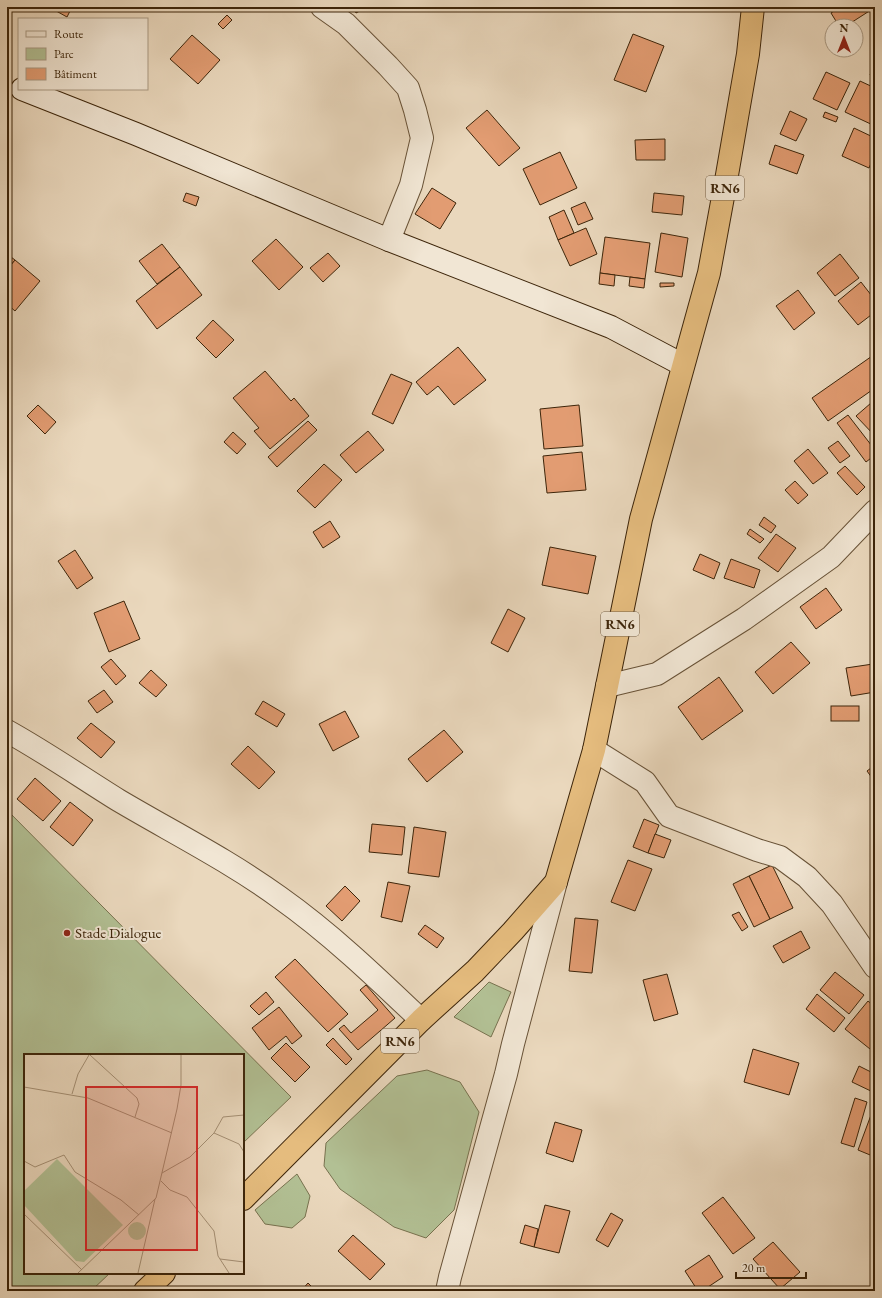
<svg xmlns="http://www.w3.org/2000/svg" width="882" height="1298" font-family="'EB Garamond',serif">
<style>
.green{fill:#b2c094;stroke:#78724f}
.building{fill:#e29c72;stroke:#3d250a}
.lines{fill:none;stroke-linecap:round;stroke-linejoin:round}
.street-casing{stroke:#685237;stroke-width:24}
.secondary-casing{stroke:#3d250a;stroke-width:24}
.highway-casing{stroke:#3d250a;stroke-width:24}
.street{stroke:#f1e6d4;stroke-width:22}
.secondary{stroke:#f1e6d4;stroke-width:22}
.highway{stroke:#e5bc7e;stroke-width:22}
.poi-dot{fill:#8f2418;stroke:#f1e6d4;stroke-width:1.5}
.labels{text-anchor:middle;stroke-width:4;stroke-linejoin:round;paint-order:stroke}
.shield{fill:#f1e6d4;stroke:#735f47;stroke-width:1}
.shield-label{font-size:14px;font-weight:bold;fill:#3d250a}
.poi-label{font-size:15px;fill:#3d250a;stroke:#f1e6d4;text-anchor:start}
.inset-road{fill:none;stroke:#a59075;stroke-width:1}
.view{fill:#d62828;fill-opacity:0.15;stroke:#d62828;stroke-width:2}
.inset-edge{fill:none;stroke:#3d250a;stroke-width:2}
</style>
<rect width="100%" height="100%" fill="#ead8bd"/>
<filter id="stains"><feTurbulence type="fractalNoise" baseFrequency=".005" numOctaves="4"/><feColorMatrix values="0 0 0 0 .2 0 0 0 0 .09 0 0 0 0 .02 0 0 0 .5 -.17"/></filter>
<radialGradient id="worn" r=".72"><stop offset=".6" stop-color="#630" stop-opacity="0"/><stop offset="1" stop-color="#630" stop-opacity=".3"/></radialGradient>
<g class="green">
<polygon points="7,810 291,1097 243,1143 243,1055 25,1055 25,1273 110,1273 91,1291 7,1291"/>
<polygon points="489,982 511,992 491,1037 454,1017"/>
<polygon points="427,1070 460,1082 479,1112 454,1210 426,1238 394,1227 340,1189 324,1166 326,1143 397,1076"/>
<polygon points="297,1174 310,1196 305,1217 292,1228 265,1224 255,1210"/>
</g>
<g class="building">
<polygon points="49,7 72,7 67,17"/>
<polygon points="353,7 367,7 356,13"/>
<polygon points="382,7 391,7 385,11"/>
<polygon points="840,7 873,7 874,8 846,26 839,26 831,13"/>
<polygon points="227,15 232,20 223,29 218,24"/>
<polygon points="633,34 664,46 646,92 614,80"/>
<polygon points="192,35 220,60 198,84 170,59"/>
<polygon points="875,64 875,77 870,75"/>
<polygon points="826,72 850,83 837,110 813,99"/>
<polygon points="860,81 875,88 875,126 845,112"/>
<polygon points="487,110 520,148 499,166 466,128"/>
<polygon points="790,111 807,119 796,141 780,134"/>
<polygon points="825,112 838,117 836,122 823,117"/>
<polygon points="854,128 875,138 875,154 869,168 842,156"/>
<polygon points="665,139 665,160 636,160 635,140"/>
<polygon points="775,145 804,155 797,174 769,164"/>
<polygon points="560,152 577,188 540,205 523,169"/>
<polygon points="432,188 456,203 440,229 415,214"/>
<polygon points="186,193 199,197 196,206 183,201"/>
<polygon points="654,193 684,196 682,215 652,212"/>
<polygon points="875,196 875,211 871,210"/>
<polygon points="585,202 593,219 578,225 571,208"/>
<polygon points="564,210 574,233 558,240 549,217"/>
<polygon points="586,228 597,254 570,266 558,240"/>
<polygon points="661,233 688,238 682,277 655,272"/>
<polygon points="605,237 650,243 645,279 600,273"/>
<polygon points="276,239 303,267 279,290 252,261"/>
<polygon points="162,244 180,267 157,284 139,261"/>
<polygon points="328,253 340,266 323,282 310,268"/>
<polygon points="7,254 15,260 7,270"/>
<polygon points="840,254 859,278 835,296 817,273"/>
<polygon points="15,260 40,281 15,311 7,304 7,270"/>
<polygon points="180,267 202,295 157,329 136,301"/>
<polygon points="600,273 615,275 614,286 599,284"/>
<polygon points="630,277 645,279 644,288 629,286"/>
<polygon points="861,282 875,300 875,312 858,325 838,301"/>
<polygon points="660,283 674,283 674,286 660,287"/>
<polygon points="798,290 815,313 794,330 776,306"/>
<polygon points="213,320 234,340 216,358 196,338"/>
<polygon points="458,347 486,380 454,405 438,386 427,395 416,382"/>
<polygon points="875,354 875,388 828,421 812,398"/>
<polygon points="265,371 291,401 294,398 309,416 270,449 254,431 259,428 233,398"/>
<polygon points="391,374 412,383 393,424 372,414"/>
<polygon points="871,403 875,407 875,436 856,416"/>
<polygon points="38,405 56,422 45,434 27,416"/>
<polygon points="579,405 583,446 544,449 540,409"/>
<polygon points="848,415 875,450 875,455 866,462 837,423"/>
<polygon points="308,421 317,430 277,467 268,457"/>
<polygon points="368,431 384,450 356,473 340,455"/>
<polygon points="233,432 246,444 237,454 224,442"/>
<polygon points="838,441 850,456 840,463 828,448"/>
<polygon points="808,449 828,473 813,484 794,461"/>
<polygon points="582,452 586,490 547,493 543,456"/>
<polygon points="324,464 342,480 315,508 297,491"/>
<polygon points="845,466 865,487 857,495 837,473"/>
<polygon points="795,481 808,495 798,504 785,490"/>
<polygon points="764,517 776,526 771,533 759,525"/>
<polygon points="330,521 340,537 323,548 313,532"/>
<polygon points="750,529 764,539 760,543 747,534"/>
<polygon points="776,534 796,548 778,572 758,558"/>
<polygon points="550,547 596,556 588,594 542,585"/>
<polygon points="75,550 93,578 77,589 58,561"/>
<polygon points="700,554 720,563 714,579 693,570"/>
<polygon points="731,559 760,570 754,588 724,578"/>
<polygon points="826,588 842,610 816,629 800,607"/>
<polygon points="124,601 140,639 109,652 94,613"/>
<polygon points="508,609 525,618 508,652 491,643"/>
<polygon points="791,642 810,663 773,694 755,672"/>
<polygon points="111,659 126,676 116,685 101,667"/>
<polygon points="873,664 875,678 875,692 851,696 846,668"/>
<polygon points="151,670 167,685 156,697 139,683"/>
<polygon points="719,677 743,711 702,740 678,707"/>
<polygon points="104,690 113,702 97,713 88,701"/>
<polygon points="263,701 285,714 277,727 255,714"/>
<rect x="831" y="706" width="28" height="15"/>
<polygon points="345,711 359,737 333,751 319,724"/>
<polygon points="91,723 115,742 101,758 77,738"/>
<polygon points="444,730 463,752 427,782 408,759"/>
<polygon points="248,746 275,772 259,789 231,764"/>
<polygon points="875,765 875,782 867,771"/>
<polygon points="35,778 61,801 43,821 17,799"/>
<polygon points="70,802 93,820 73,846 50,827"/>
<polygon points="644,819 659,825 648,853 633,847"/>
<polygon points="372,824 405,827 402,855 369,852"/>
<polygon points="414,827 446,832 439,877 408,873"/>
<polygon points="655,834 671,840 664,858 648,853"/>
<polygon points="628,860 652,869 635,911 611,902"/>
<polygon points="772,865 793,908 770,919 749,876"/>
<polygon points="749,876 770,919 754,927 733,884"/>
<polygon points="388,882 410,886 402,922 381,917"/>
<polygon points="345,886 360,901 342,921 326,906"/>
<polygon points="739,912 748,927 742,931 732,915"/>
<polygon points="575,918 598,920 592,973 569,971"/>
<polygon points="425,925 444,938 437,948 418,934"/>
<polygon points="801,931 810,948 783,963 773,946"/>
<polygon points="295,959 348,1014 328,1032 275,977"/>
<polygon points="835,972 864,995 849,1014 820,990"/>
<polygon points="667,974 678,1014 654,1021 643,980"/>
<polygon points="366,985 395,1018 358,1050 339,1029 344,1025 351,1033 378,1010 360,990"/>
<polygon points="266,992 274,1002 259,1015 250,1006"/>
<polygon points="817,994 845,1018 834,1032 806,1009"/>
<polygon points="868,1001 875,1007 875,1053 845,1029"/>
<polygon points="279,1007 302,1036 292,1044 286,1036 269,1050 252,1028"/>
<polygon points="333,1038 352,1059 346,1065 326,1045"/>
<polygon points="286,1043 310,1067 295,1082 271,1058"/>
<polygon points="753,1049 799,1063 789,1095 744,1082"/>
<polygon points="859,1066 875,1074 875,1093 852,1082"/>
<polygon points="855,1098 867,1102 854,1147 841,1143"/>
<polygon points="871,1115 875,1117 875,1157 858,1150"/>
<polygon points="555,1122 582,1130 573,1162 546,1153"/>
<polygon points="723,1197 755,1238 733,1254 702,1213"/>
<polygon points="545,1205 570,1211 559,1253 534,1247"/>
<polygon points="611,1213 623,1220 608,1247 596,1240"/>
<polygon points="525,1225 538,1229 534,1247 520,1243"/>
<polygon points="353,1235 385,1264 370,1280 338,1251"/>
<polygon points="773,1242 800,1272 780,1289 753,1259"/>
<polygon points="709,1255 723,1277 702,1291 698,1291 685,1271"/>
<polygon points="308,1283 316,1291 301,1291"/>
</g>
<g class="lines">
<g class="street-casing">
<g id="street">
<polyline points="322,7 346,24 388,66 408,88 415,110 422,138 411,185 389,240"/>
<polyline points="607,686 657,674 744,619 831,557 875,511"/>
<path d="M7,731C45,752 81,777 118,800C172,832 228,860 279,897C330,933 376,977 421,1020"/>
<polyline points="594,750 645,782 669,816 757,850 780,857 807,877 832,904 875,967"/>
<polyline points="447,1291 450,1277 506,1074 513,1044 556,882"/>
</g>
</g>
<g class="secondary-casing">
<polyline id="secondary" points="22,89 136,134 389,240 611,327 683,365"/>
</g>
<g class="highway-casing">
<g id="highway">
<polyline points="243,1199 421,1020 475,971 513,931 556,882 594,750 641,519 709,273 727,175 748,54 753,7"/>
<polyline points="145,1291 164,1273"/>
</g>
</g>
<use href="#street" class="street"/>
<use href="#secondary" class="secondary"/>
<use href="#highway" class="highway"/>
</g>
<circle class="poi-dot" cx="67" cy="933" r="4"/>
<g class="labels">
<g class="shield">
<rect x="706" y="176" width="38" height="24" rx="3"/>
<rect x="601" y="612" width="38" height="24" rx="3"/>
<rect x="381" y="1029" width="38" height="24" rx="3"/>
</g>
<g class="shield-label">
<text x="725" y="193">RN6</text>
<text x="620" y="629">RN6</text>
<text x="400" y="1046">RN6</text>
</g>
<g class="poi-label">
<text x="75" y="938">Stade Dialogue</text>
</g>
</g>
<g transform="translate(24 1054)">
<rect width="220" height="220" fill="#ead8bd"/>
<path d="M33,105L99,171L60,208L52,207L0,151V137ZM104 177a9 9 0 1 1 18 0a9 9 0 1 1-18 0Z" fill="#b2c094"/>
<path class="inset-road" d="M66,1L113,44L115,50L111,63M0,33L64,44L148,79M48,40L54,20L65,1M190,79L215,90L220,98M0,107L11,113L40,101L51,118L97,146L115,161M138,119L166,103L190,79L199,63L220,61M137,127L146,136L163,143L190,177L194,202L205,219M0,160L58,216M196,205L220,208M54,219L132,144L153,55L157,31V1M114,219L131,145"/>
<path class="view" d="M62,33H173V196H62Z"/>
<rect width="220" height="220" class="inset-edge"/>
</g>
<rect width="882" height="1298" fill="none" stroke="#ead8bd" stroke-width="24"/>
<rect x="8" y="8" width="866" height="1282" fill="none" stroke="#3d250a" stroke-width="2"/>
<rect x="12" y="12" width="858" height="1274" fill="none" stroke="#3d250a"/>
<rect x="18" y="18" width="130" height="72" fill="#f1e6d4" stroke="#a99983"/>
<rect x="26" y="31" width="20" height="6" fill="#f1e6d4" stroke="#a99983"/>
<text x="54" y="38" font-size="12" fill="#3d250a">Route</text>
<rect x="26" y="48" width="20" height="12" fill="#b2c094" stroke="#a99983"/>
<text x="54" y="58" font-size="12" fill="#3d250a">Parc</text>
<rect x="26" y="68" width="20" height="12" fill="#e29c72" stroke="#a99983"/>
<text x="54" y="78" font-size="12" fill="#3d250a">Bâtiment</text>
<g transform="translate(844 38)"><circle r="19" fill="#f1e6d4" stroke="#a99983"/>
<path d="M0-3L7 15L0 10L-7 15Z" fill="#8f2418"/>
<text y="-6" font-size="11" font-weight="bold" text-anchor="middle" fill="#3d250a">N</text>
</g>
<path d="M736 1272v6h70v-6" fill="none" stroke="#3d250a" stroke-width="2"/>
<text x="742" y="1272" font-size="12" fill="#3d250a" stroke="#f1e6d4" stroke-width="3" paint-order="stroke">20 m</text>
<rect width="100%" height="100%" filter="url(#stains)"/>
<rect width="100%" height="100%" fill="url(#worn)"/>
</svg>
